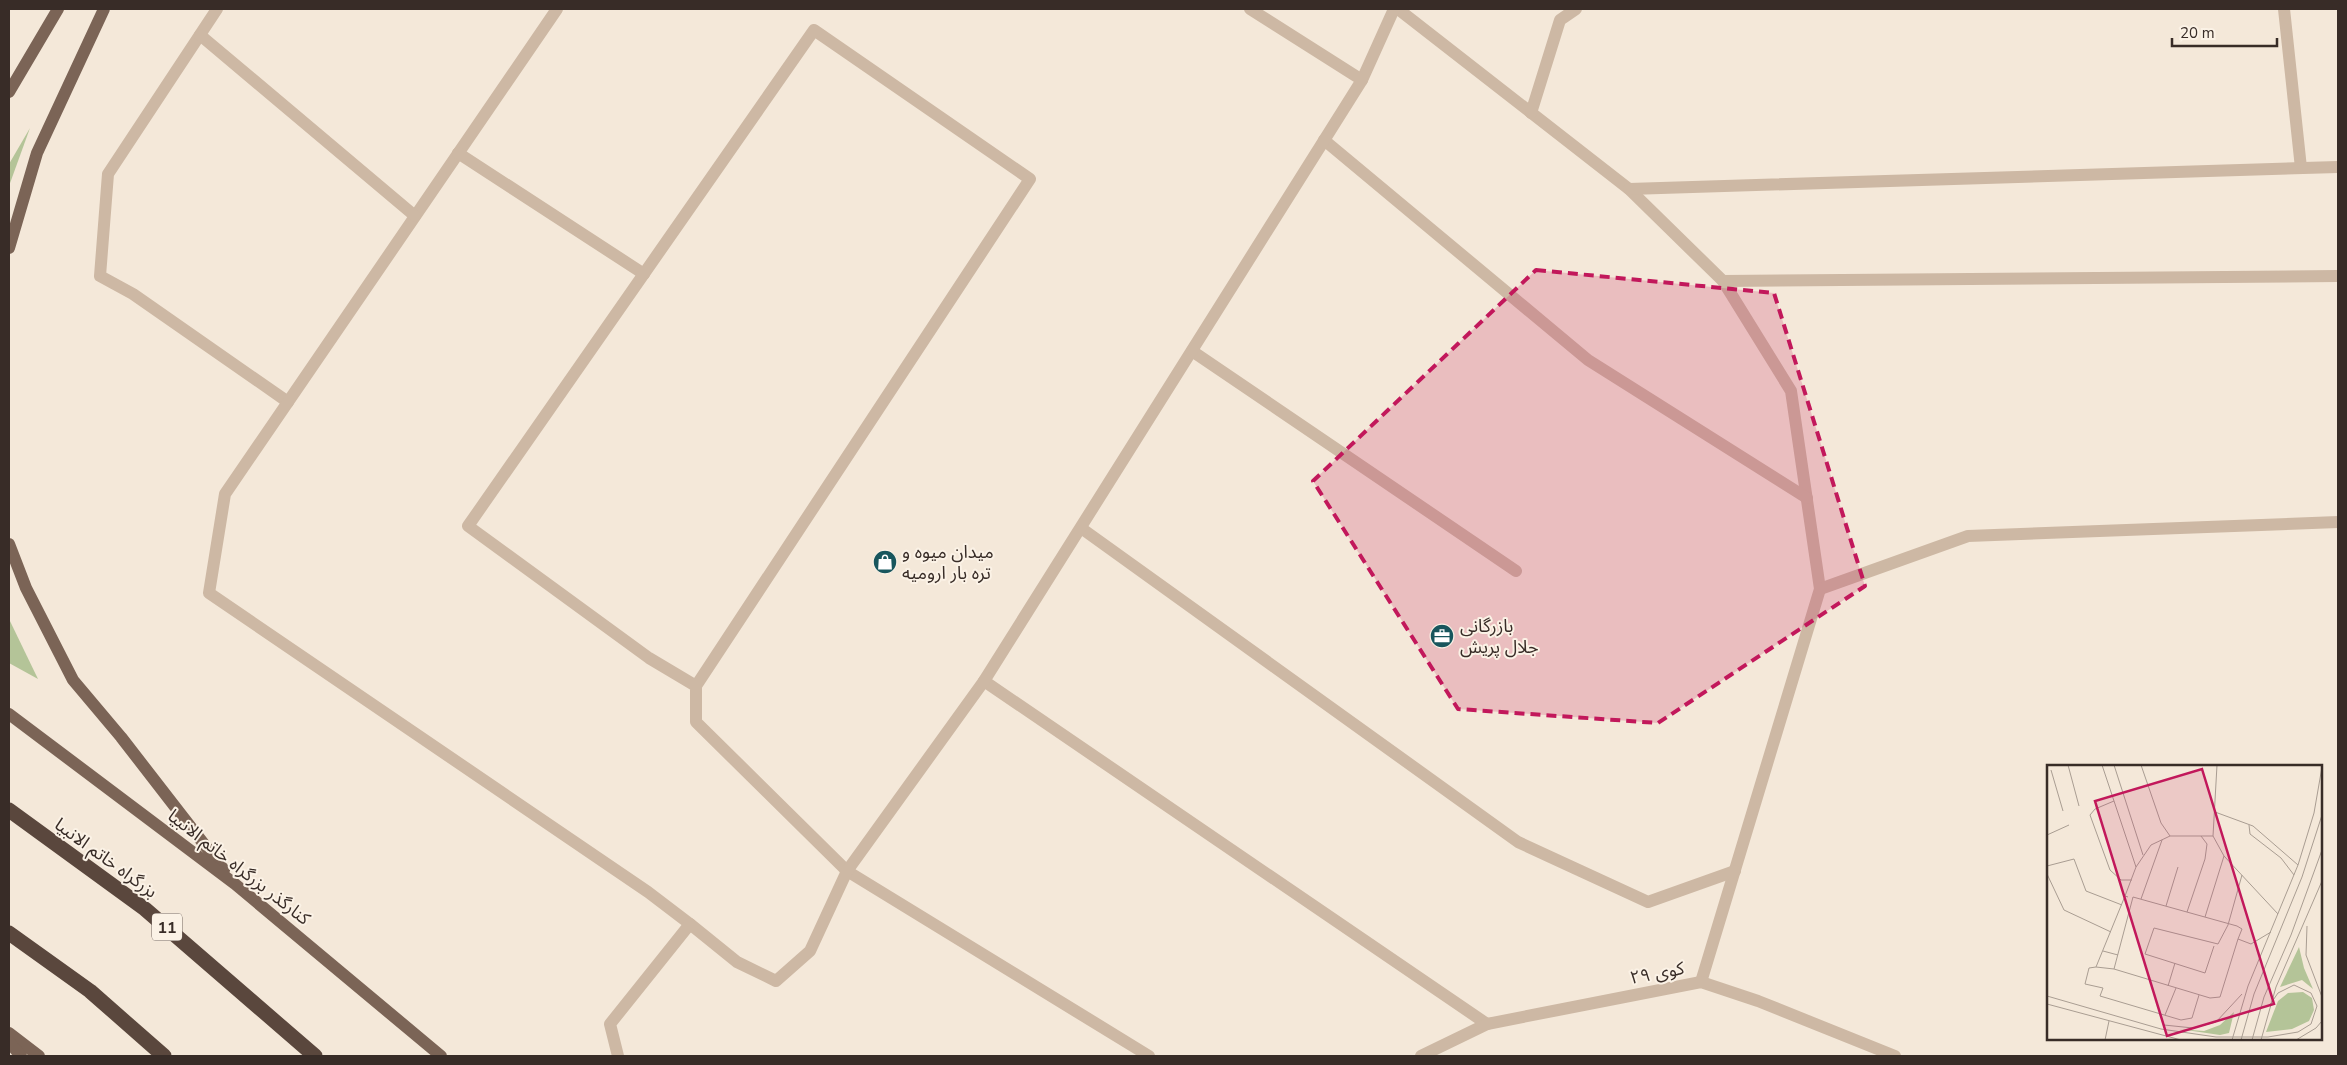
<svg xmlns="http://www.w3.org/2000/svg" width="2347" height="1065" font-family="'Nunito Sans','Noto Sans Arabic',sans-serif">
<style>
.green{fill:#b4c498}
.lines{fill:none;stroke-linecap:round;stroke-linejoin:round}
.minor{stroke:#cdb8a4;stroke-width:12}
.major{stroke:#7b6456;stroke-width:12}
.highway{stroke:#5a473d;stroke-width:15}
.marked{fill:#c2185b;fill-opacity:0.2;stroke:#c2185b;stroke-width:4;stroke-dasharray:10 6;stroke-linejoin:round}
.labels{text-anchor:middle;stroke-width:4;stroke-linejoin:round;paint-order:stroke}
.shield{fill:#fbf2e6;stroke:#726760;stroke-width:1}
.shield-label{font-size:16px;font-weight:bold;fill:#382c27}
.poi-label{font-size:18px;fill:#382c27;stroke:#fbf2e6;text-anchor:start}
.street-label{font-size:18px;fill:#382c27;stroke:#fbf2e6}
.inset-road{fill:none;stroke:#a99d92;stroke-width:1}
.view{fill:#c2185b;fill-opacity:0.15;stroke:#c2185b;stroke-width:2.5}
.inset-edge{fill:none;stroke:#382c27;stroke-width:2.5}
</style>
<rect width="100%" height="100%" fill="#f4e8d9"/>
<g class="green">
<polygon points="30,128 9,186 9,164"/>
<polygon points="9,619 38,679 9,663"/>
</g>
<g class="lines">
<g class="minor">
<polyline points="217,9 108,174 100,276 133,294 288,402"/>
<polyline points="557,9 225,494 209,593 648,892 690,924"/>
<polyline points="1398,9 1629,189 1723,281 1791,391 1820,589 1701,982"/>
<polyline points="2284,9 2301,168"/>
<polyline points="200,35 415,216"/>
<polyline points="1362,80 1394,9"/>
<polyline points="1531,113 1560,20 1576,9"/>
<polyline points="1324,140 1588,360 1807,498"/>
<polyline points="458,153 644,274"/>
<polyline points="1629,189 2338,167"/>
<polyline points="1723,281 2338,276"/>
<polyline points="1192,351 1516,571"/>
<polyline points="1081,528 1518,842 1648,902 1735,871"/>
<polyline points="1820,589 1968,536 2338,522"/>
<polyline points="984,681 1487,1024"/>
<polyline points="696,686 649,658 468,526 814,30 1030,179 696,686 696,722 847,871 1149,1056"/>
<polyline points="618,1056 610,1024 690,924 737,962 776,981 810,951 847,871 984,681 1362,80 1250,9"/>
<polyline points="1421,1056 1487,1024 1701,982 1758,1001 1895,1056"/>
</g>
<g class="major">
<polyline points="9,92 58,9"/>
<polyline points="9,248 37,153 104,9"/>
<polyline points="9,544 26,588 73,680 121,737 224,870"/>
<polyline points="9,714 235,884 441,1056"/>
<polyline points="9,1033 39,1056"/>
<polyline points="9,1042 21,1056"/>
</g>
<g class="highway">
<polyline points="9,810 145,909 315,1056"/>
<polyline points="9,933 90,991 164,1056"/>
</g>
</g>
<path class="marked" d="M1536,270L1774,293L1865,586L1658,723L1458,709L1313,481Z"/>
<defs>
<g id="shop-disc" transform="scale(1.25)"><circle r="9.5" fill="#18565d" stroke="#fbf2e6"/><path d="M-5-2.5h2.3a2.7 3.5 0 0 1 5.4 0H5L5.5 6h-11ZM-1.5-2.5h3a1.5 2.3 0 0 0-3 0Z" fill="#fff"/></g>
<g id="office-disc" transform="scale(1.25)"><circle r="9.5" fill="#18565d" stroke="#fbf2e6"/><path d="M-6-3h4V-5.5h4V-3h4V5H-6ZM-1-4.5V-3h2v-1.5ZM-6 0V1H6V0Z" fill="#fff"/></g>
</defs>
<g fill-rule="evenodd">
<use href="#shop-disc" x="885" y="562"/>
<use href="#office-disc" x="1442" y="636"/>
</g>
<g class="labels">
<rect class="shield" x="152" y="913.5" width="30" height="27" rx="4"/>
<g class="shield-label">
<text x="167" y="933">11</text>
</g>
<g class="poi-label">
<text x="902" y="558">میدان میوه و<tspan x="902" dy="21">تره بار ارومیه</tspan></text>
<text x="1460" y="632">بازرگانی<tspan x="1460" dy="21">جلال پریش</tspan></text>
</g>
<g class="street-label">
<text transform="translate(106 858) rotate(36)" y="6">بزرگراه خاتم الانبیا</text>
<text transform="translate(239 867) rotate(38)" y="6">کنارگذر بزرگراه خاتم الانبیا</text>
<text transform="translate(1657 973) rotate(-11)" y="6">کوی ۲۹</text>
</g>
</g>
<g transform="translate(2047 765)">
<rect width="275" height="275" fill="#f4e8d9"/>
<path d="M252,182L257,203L266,224L255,215L233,222ZM256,227L265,233L267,245L262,256L245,264L219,267L231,236L241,228ZM187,247L182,268L173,270L132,264L157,266L173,260Z" fill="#b4c498"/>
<path class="inset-road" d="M21,0L32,41M55,0L89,102M67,0L96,90M94,0L114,58L123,71M170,0L166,71L177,91L231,149M4,5L16,46M67,36L48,44L43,50L63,105L74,115H85M168,47L206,61L251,100M202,60L203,69L234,93L247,110M0,70L22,60M0,101L27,94L39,126L75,140M0,109L17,145L64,167M78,131L89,102L104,80L123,71H166M94,134L115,75M119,141L131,102M140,147L158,94L160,79L154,71M158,152L177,91M260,161L259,190L275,232M191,174L173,232L163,233L67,204L86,132L190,161L195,164L191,174L204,179L224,167M167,181L158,208L98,189L107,163L171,179L181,160L195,110M56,186L71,190M49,202L42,203L38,219L56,223L53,231L134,255L145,253L152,230M67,204L49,202L78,131L81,132M121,221L128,198M0,231L114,264L169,272H221L251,267L264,259L270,241L264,228L247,220L231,228L222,241M0,239L134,275M118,250L129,223M117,260L146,263L169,257L195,229M58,275L62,256M185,275L201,221L251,100L267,48L275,2M194,275L207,229L255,112L275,50M205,275L217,232L244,170L275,85M214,275L229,222L275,116M249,275L269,263L275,256"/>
<path class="view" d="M155,4L227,239L120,271L48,36Z"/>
<rect width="275" height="275" class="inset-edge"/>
</g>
<rect width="2347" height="1065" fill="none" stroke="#382c27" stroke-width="20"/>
<path d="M2172 38v8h105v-8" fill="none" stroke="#382c27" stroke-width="2.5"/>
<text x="2180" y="38" font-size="15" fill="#382c27" stroke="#fbf2e6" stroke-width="4" paint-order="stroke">20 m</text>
</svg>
